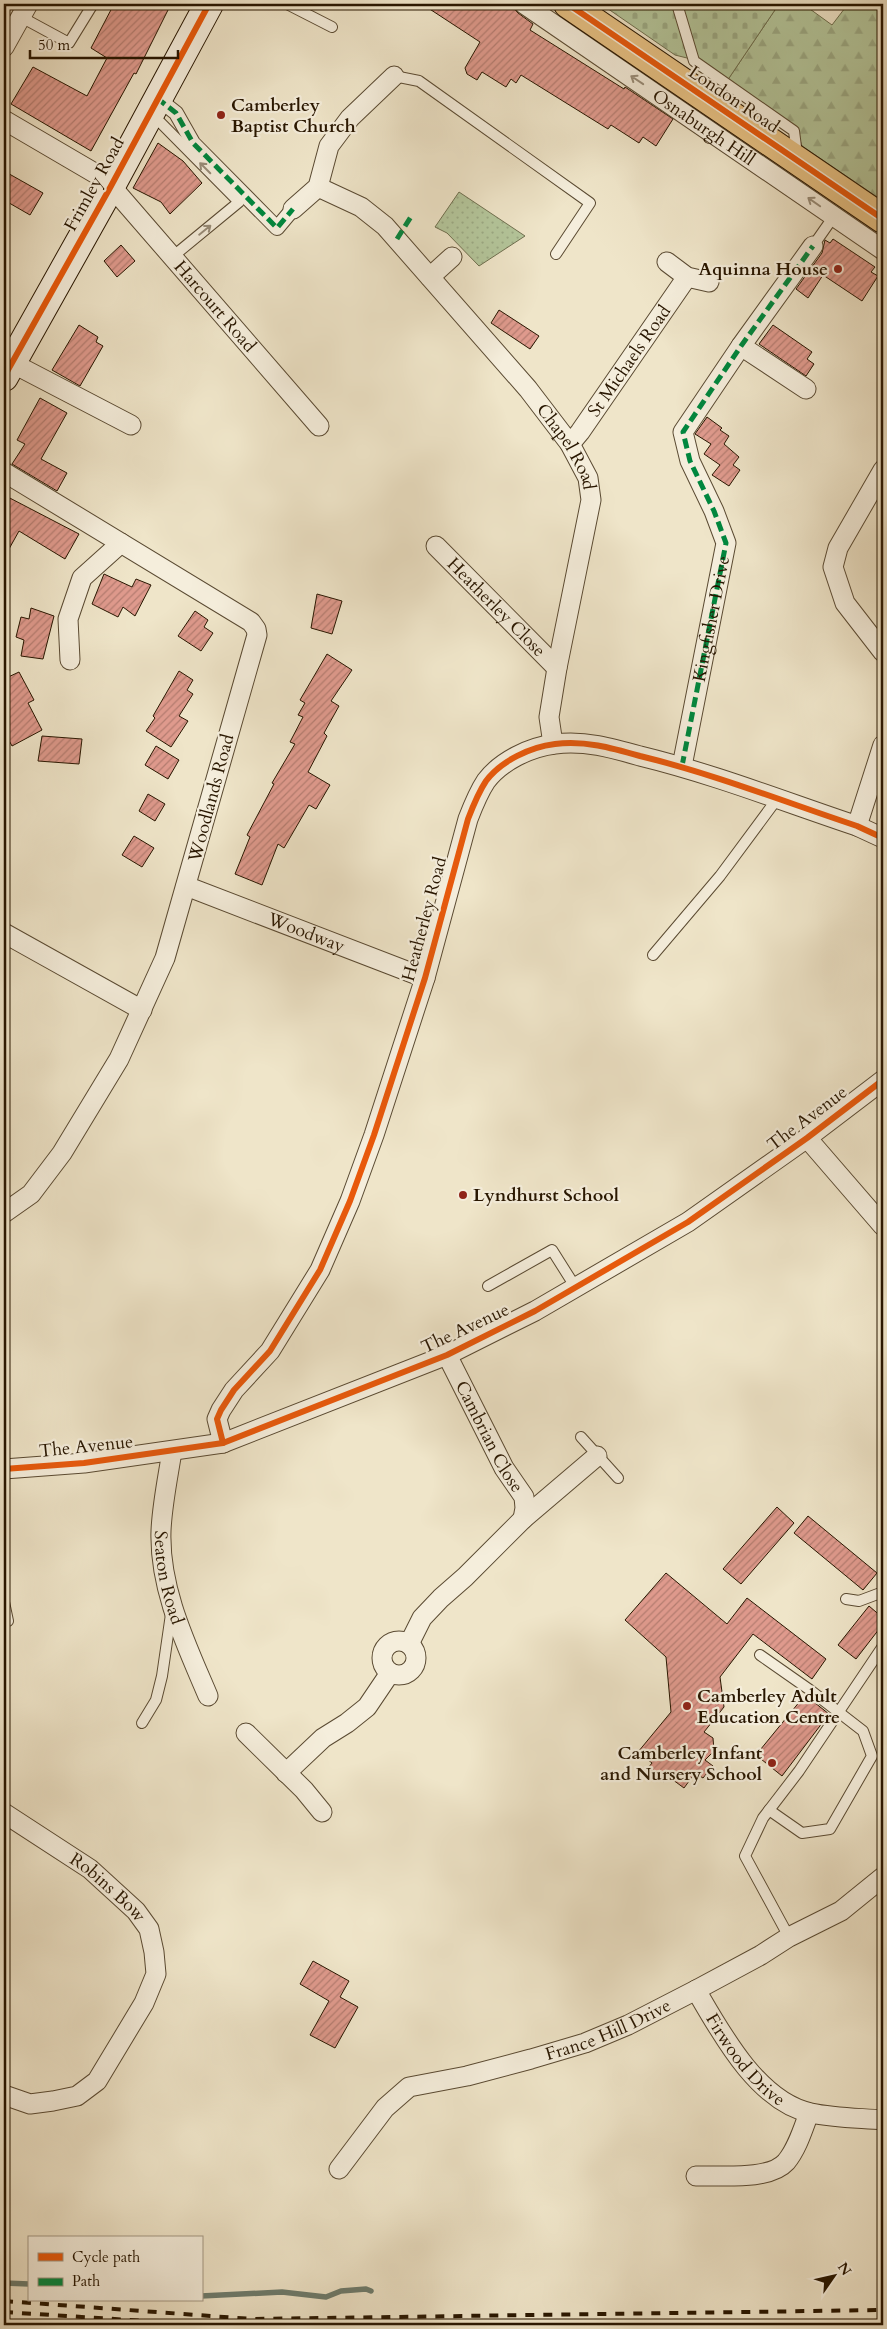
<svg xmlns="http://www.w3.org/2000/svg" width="887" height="2329" font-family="Cardo,serif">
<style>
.grass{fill:url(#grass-dots);stroke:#6e6e4e}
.forest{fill:url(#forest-firs);stroke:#6e6e4e}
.cemetery{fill:url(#cemetery-stones);stroke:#6e6e4e}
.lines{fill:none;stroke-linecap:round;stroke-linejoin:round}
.stream{stroke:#6c7b6d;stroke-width:5.5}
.building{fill:url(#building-hatch);stroke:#281600}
.service-casing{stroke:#5a4a32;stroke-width:12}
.pedestrian-casing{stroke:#5a4a32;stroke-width:16}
.minor-casing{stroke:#5a4a32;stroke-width:21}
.secondary-casing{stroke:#281600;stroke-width:30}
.primary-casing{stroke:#281600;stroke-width:30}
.service{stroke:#f5eedc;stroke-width:10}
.pedestrian{stroke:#f5eedc;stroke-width:14}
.minor{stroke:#f5eedc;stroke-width:19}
.secondary{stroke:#f5eedc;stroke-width:28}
.primary{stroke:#e8c284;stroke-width:28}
.rail{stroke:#281600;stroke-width:4;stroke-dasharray:9 9;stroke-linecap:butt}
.quiet{stroke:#00873e;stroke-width:5;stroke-dasharray:10 5;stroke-linecap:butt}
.cycleway-casing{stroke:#f5eedc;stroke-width:9}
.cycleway{stroke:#e8590c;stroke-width:6}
.oneway{stroke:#998d79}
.poi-dot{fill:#8f2418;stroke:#f5eedc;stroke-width:2}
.labels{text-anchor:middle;stroke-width:4.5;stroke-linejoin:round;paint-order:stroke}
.street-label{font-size:18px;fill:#281600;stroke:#f5eedc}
.poi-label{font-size:18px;font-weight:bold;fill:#281600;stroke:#f5eedc;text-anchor:start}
</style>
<defs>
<pattern id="grass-dots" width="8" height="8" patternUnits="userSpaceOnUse" patternTransform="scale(1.25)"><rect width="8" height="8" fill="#b4c69b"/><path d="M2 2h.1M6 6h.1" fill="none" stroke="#9ba984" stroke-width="1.8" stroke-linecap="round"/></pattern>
<pattern id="forest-firs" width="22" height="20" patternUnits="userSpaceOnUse" patternTransform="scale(1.25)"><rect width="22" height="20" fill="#b4c69b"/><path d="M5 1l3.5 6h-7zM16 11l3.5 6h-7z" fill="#9ba984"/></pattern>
<pattern id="cemetery-stones" width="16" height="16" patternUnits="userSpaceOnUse" patternTransform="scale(1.25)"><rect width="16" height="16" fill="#b4c69b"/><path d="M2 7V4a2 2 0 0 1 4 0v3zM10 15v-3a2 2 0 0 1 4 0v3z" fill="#9ba984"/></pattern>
<pattern id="building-hatch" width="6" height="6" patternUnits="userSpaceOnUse" patternTransform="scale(1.25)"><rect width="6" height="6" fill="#df9a8d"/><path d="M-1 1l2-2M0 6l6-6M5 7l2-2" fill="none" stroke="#b57d71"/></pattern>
</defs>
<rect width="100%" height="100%" fill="#efe5c9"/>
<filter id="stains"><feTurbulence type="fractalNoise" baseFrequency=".004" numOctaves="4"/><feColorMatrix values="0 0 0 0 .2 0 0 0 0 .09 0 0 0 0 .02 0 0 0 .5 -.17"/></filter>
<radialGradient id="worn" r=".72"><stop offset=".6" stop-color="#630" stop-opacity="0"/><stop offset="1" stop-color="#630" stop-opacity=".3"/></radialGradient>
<polygon class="grass" points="459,192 525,236 479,266 447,233 435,227"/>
<polygon class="forest" points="779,4 803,4 832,25 848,4 883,4 883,201 802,146 796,128 727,81"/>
<polygon class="cemetery" points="601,4 779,4 727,81 699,61 675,55"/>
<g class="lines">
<g class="stream">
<polyline points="4,2283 29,2284"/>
<polyline points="201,2296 282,2292 326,2297 341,2291 366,2289 371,2291"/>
</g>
</g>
<g class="building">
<polygon points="114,4 171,4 136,74 134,73 91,151 11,104 33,67 87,96 107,58 91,48"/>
<polygon points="422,4 510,4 518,13 533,24 530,30 624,89 625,87 673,119 656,146 643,137 639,143 611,125 608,129 521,75 516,83 511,79 506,87 482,72 477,80 467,74 465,68 480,42"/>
<polygon points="158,143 183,161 202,183 170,214 161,202 133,188"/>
<polygon points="4,171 43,193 30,215 4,200"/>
<polygon points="833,239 875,267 871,272 878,276 862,301 823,275 808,298 796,289 822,253 825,240 830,243"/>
<polygon points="121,245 135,261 117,277 104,261"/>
<polygon points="499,310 539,336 530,349 491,323"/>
<polygon points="79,325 98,337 96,342 103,346 80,386 52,370"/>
<polygon points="773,325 812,352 807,359 814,364 806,376 759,344"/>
<polygon points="40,398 67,413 41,459 67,473 57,491 12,464 25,444 17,440"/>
<polygon points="707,417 722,428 720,430 729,436 724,444 739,457 733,465 740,470 729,486 712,475 720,465 704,454 711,444 695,434"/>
<polygon points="4,495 79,534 65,559 19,531 4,558"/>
<polygon points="104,574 132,587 136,579 151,585 135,616 123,607 118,617 92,604"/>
<polygon points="317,594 342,601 332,634 311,628"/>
<polygon points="31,608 54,616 43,659 21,656 24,640 16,637 21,617 29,619"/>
<polygon points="195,611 208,620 204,627 213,633 201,651 178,636"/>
<polygon points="327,654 352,670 331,701 339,706 324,733 327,736 308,772 330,785 316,809 309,805 284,848 278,844 262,885 235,874 250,837 247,835 274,784 272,783 295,744 290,742 303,717 298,715 305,703 300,700"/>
<polygon points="179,671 193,680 187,690 193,694 179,716 188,721 171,747 146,731 155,718 153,716"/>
<polygon points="19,672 34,700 28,703 42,730 12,746 4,731 4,679"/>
<polygon points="42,736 82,739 79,764 38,761"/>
<polygon points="156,746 179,760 168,779 145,765"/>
<polygon points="148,794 165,804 155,821 139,811"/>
<polygon points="134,836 154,848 142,867 122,855"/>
<polygon points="777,1507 794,1523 741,1584 723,1569"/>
<polygon points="808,1516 877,1573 863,1590 794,1533"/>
<polygon points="666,1573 727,1624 747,1598 826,1659 812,1679 753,1634 720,1677 724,1707 704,1732 713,1738 714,1751 705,1760 713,1766 703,1778 695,1773 684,1788 669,1777 664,1782 648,1768 652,1763 638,1752 671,1712 666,1657 625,1620"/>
<polygon points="869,1606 883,1618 883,1624 856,1659 838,1645"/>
<polygon points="805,1695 829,1714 782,1776 756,1755"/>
<polygon points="313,1961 349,1981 340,1997 358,2007 335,2048 310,2035 329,2001 300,1984"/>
</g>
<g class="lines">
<g class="service-casing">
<g id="service">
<polyline points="287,4 332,27"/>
<polyline points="677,4 694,61 794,131 797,155"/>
<polyline points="21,17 69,43 93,4"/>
<polyline points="394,76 419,81 590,203 556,254"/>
<polyline points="152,114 239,202 171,258"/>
<polyline points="813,246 834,216"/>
<polyline points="653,955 720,876 777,799"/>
<polyline points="488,1286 552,1250 576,1288"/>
<polyline points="581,1437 618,1478"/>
<polyline points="846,1599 859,1601 883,1592"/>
<polyline points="4,1602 8,1621"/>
<polyline points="760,1655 810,1690 863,1731 872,1756 830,1829 802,1833 769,1810"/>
<polyline points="142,1723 156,1700 162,1676 171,1614"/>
<polyline points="789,1937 745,1856 763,1818 799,1771 883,1646"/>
</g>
</g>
<g class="pedestrian-casing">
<polyline id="pedestrian" points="157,98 176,113 193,143 277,228 293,209"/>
</g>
<g class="minor-casing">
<g id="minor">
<path id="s1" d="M524,4L883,250"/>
<polyline points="4,47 28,4"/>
<path id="s2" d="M4,120L98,175L111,186L319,426"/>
<path id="s3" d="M318,187L361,207L385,226L528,389L570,444L588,478L591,500L557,668L549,717L553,744"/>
<polyline points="293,209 318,187 329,146 350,118 394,76"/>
<polyline points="667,262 687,277 709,282"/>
<polyline points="430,277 452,257"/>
<polyline points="741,346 806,389"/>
<polyline points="12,363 131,425"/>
<path id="s4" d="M570,444L580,432L687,277"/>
<polyline points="883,470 838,548 833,567 845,603 883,652"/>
<polyline points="4,472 251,622 256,629 257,635 165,958 119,1059 62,1153 31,1194 4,1213"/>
<path id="s5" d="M436,546L557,668"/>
<polyline points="70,660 68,619 82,578 121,543"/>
<polyline points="682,766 726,543 714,511 690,461 683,432 741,346 813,246"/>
<polyline points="857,826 883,745"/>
<path id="s6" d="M186,886L425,978"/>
<polyline points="4,933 142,1010"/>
<polyline points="807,1138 883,1226"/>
<path id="s7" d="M447,1355L504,1468L524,1497L525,1508L523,1519"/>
<path d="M223,1443L217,1419L221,1410L234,1390L270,1351L320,1270L350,1201L374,1135L425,978L468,819C473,806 478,793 486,781C501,761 530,747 555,744C584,740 612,748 640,756C714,774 785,802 857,826L883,838"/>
<path id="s8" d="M172,1451C168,1477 162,1505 161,1531C159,1589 186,1644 208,1696"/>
<polyline points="4,1469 84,1463 223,1443 447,1355 535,1311 688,1222 807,1138 883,1080"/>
<circle cx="399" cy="1658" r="17"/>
<polyline points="409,1644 422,1618 441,1598 465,1577 523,1519 597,1456"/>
<polyline points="246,1733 304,1790 322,1812"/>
<polyline points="286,1773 323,1738 347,1723 367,1707 390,1673"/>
<path id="s9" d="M4,1813L90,1869L136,1911L149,1929L154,1952L156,1974L144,2003L97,2081L77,2096L53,2101L30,2104L4,2095"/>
<path id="s10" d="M696,1990C721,2033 758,2102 811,2113C834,2118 859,2118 883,2120"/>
<path id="s11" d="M339,2169L385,2108L409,2087L467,2076L531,2059L585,2043L628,2025L696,1990L761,1955L789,1937L841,1911L883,1877"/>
<path d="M696,2176C720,2175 769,2181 786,2162C797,2149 803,2129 809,2113"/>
</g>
</g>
<g class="secondary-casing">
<polyline id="secondary" points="4,377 111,186 209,4"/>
</g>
<g class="primary-casing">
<polyline id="primary" points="568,4 883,219"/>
</g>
<use href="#service" class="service"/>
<use href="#pedestrian" class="pedestrian"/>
<use href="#minor" class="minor"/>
<use href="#secondary" class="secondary"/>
<use href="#primary" class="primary"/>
<g class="rail">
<polyline points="4,2301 252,2319 883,2310"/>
<polyline points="4,2312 208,2325"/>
<polyline points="594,2325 883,2321"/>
</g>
<g class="quiet">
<polyline points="157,98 176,113 193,143 277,228 293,209"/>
<polyline points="397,239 412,215"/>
<path id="s12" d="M682,766L726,543L714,511L690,461L683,432L741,346L813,246"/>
</g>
<g class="cycleway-casing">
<g id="cycleway">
<polyline points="568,4 883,219"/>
<polyline points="4,377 111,186 209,4"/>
<path d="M223,1443L217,1419L221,1410L234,1390L270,1351L320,1270L350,1201L374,1135L425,978L468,819C473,806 478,793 486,781C501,761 530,747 555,744C584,740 612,748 640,756C714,774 785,802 857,826L883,838"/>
<polyline points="4,1469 84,1463 223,1443 447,1355 535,1311 688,1222 807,1138 883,1080"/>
</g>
</g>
<use href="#cycleway" class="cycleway"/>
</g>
<defs><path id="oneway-shaft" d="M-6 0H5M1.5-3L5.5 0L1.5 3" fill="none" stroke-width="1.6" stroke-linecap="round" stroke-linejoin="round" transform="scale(1.25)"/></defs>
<g class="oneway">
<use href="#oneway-shaft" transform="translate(637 80) rotate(-146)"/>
<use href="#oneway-shaft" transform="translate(205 168) rotate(-135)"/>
<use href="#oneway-shaft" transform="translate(814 202) rotate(-145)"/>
<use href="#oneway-shaft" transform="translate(205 230) rotate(-39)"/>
</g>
<g class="poi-dot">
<circle cx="221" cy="115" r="5"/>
<circle cx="838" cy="269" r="5"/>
<circle cx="463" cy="1195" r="5"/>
<circle cx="687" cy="1706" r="5"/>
<circle cx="772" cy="1763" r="5"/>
</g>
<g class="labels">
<g class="street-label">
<text transform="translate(734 99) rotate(34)" y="6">London Road</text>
<text dy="6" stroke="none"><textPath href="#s1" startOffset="218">Osnaburgh Hill</textPath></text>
<text transform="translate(94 184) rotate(-61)" y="6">Frimley Road</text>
<text dy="6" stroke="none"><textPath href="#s2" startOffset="285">Harcourt Road</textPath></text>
<text dy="6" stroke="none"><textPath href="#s4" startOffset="102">St Michaels Road</textPath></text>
<text dy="6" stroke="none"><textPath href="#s3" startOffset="365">Chapel Road</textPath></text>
<text dy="6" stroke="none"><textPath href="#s5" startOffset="86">Heatherley Close</textPath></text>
<text dy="6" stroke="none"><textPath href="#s12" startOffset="150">Kingfisher Drive</textPath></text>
<text transform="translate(211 798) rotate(-75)" y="6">Woodlands Road</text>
<text transform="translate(424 919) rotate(-75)" y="6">Heatherley Road</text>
<text dy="6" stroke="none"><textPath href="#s6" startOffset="129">Woodway</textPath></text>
<text transform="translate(807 1118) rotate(-37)" y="6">The Avenue</text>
<text transform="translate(465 1328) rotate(-25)" y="6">The Avenue</text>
<text dy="6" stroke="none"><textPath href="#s7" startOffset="92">Cambrian Close</textPath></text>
<text transform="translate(86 1446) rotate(-6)" y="6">The Avenue</text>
<text dy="6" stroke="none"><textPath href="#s8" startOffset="128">Seaton Road</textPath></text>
<text dy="6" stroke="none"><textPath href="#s9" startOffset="128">Robins Bow</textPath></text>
<text dy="6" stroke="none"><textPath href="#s11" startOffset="316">France Hill Drive</textPath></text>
<text dy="6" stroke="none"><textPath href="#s10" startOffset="86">Firwood Drive</textPath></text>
</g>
<g class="poi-label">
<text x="231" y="111">Camberley<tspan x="231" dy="21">Baptist Church</tspan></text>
<text x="828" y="275" text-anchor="end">Aquinna House</text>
<text x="473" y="1201">Lyndhurst School</text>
<text x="697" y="1702">Camberley Adult<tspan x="697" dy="21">Education Centre</tspan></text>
<text x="762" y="1759" text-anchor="end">Camberley Infant<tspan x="762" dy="21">and Nursery School</tspan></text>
</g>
</g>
<rect width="887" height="2329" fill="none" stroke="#efe5c9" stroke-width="20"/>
<rect x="5" y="5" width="877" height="2319" fill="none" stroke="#281600" stroke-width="2.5"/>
<rect x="10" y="10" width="867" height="2309" fill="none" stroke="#281600"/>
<rect x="28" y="2236" width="175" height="65" fill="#f5eedc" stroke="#a39884"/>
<rect x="38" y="2253" width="25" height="8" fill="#e8590c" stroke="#a39884"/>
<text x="72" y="2262" font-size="15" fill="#281600">Cycle path</text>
<rect x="38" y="2278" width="25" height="8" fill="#00873e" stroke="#a39884"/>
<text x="72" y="2286" font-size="15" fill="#281600">Path</text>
<g transform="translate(834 2276) rotate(56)" stroke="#f5eedc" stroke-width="4" paint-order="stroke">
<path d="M0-4L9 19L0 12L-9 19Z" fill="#281600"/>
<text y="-8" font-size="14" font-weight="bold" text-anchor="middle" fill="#281600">N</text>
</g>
<path d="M30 50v8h148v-8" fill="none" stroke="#281600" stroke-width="2.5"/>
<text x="38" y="50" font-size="15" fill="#281600" stroke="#f5eedc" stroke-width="4" paint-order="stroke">50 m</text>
<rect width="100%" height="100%" filter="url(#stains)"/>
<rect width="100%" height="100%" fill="url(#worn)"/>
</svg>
